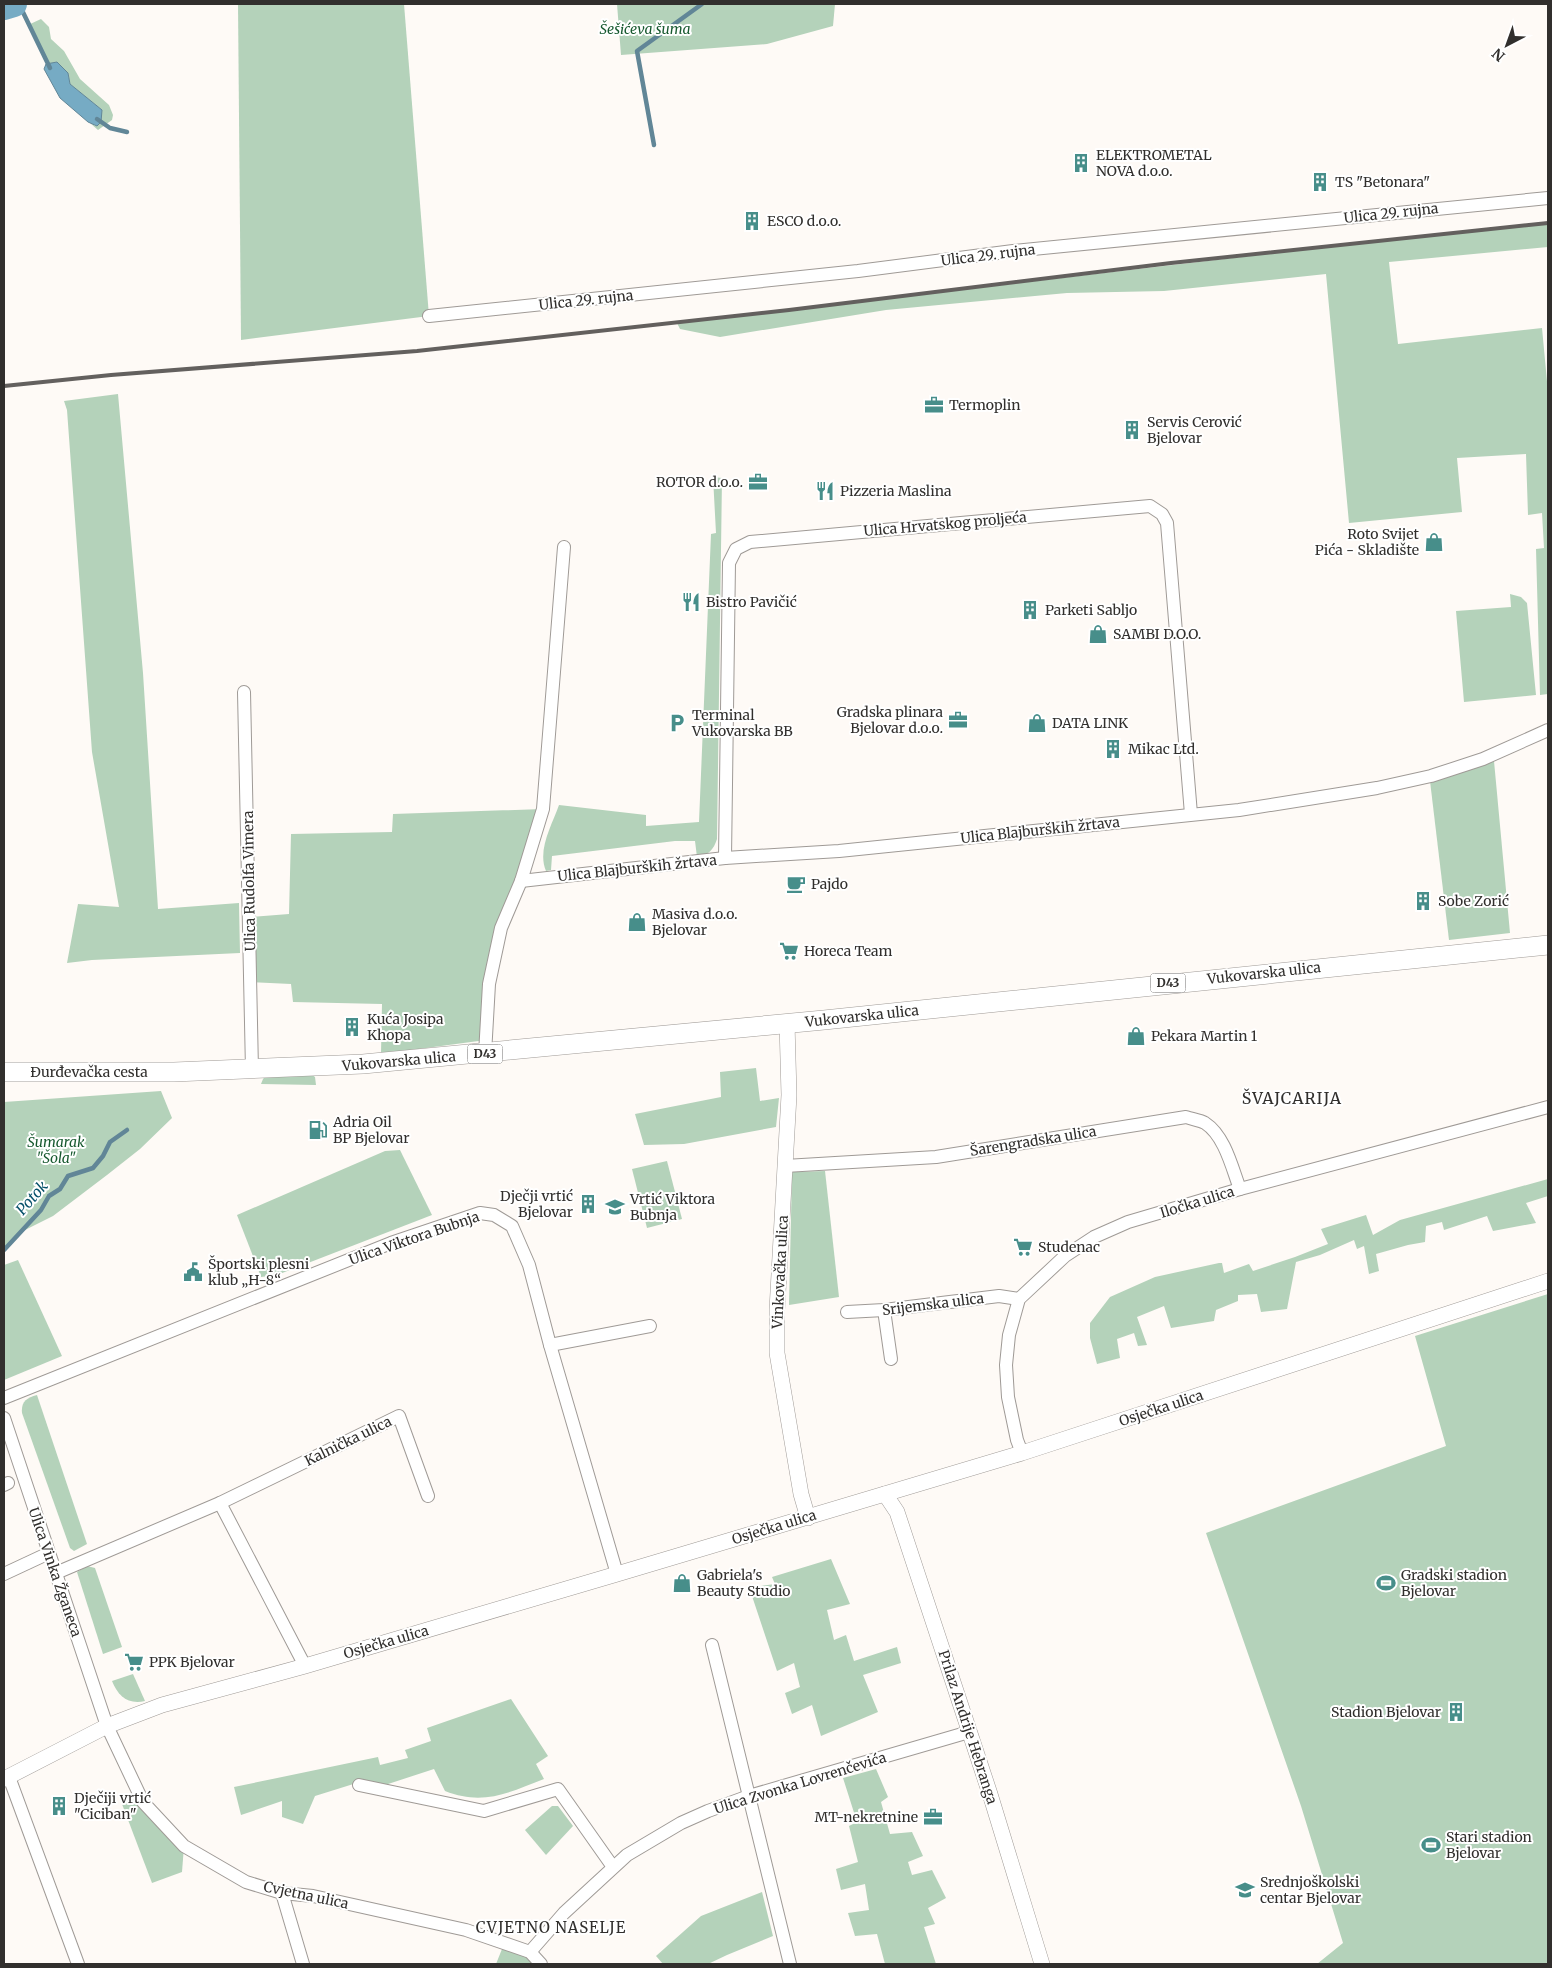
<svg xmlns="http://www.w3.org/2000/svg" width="1552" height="1968" font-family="Merriweather,serif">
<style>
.green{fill:#b4d2ba}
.water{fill:#76abc4;stroke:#618697}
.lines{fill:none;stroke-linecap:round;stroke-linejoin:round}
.stream{stroke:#618697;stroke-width:4.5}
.river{stroke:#76abc4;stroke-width:26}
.minor-casing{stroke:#9f9a96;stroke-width:14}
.tertiary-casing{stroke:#9f9a96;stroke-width:16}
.primary-casing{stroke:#9f9a96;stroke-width:20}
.minor{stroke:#fff;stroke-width:12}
.tertiary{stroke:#fff;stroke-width:15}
.primary{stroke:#fff;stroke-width:19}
.rail{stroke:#63605e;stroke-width:4}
.labels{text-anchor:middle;stroke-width:4;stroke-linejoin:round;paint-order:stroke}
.shield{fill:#fff;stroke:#6f6d6c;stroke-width:1}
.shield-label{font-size:12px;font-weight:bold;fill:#312f2d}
.park-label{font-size:14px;font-style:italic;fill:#17592f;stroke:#fff}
.poi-label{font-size:14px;fill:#312f2d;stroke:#fff;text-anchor:start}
.street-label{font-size:14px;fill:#312f2d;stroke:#fff}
.water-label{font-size:15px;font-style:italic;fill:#07516a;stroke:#fff}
.neighbourhood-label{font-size:15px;letter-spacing:1px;fill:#312f2d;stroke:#fff}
.quarter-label{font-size:16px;letter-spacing:1px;fill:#312f2d;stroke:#fff}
</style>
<rect width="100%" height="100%" fill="#fefaf6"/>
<g class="green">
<polygon points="238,4 404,4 429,316 241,340"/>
<polygon points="617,4 835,4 833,26 767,44 621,55"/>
<polygon points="41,19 49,27 51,39 64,51 80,79 109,105 113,115 112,120 98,130 90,123 96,126 102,110 70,84 68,73 57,62 47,64 28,25"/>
<polygon points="1548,223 1548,247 1389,262 1398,344 1542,328 1548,392 1548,694 1540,695 1536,549 1544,548 1542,513 1528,515 1526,454 1457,458 1462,512 1349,523 1326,274 1164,291 1067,293 886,310 720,337 680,329 677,323 1310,249"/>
<polygon points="118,394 143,673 158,909 239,903 240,953 92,960 67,963 78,904 119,907 92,752 67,410 64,401"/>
<path d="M713,477L722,478L717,839C714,849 708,856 697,857L695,841H675L552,856L551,870L546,871C537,850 552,825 559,805L646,815V826L699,822L711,534L716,533Z"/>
<polygon points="1510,594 1521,597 1527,603 1536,695 1464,702 1456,611 1511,607"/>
<polygon points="1494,761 1510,933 1449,940 1430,781"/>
<polygon points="543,809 505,917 486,1040 381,1054 382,1004 293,1002 291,984 251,982 250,917 289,914 291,834 392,832 393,814"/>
<polygon points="756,1068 760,1101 779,1098 776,1127 684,1144 644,1145 635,1114 721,1097 720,1072"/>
<polygon points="311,1074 315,1077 316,1085 261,1084 263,1079 267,1075"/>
<polygon points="161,1091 172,1118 140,1149 107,1175 53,1216 21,1232 4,1250 4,1102"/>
<polygon points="400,1150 432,1215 277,1275 261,1277 237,1215 385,1151"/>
<polygon points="667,1161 682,1219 647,1228 632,1169"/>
<polygon points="825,1171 839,1297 789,1305 792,1172"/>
<polygon points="1548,1179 1548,1196 1526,1203 1536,1223 1493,1231 1487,1216 1444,1230 1442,1222 1426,1226 1425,1242 1408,1245 1376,1254 1379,1271 1369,1274 1364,1246 1357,1249 1354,1240 1320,1255 1296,1262 1287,1309 1261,1312 1257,1294 1238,1295 1238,1301 1216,1310 1214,1321 1171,1328 1164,1306 1137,1317 1147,1345 1138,1346 1134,1333 1117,1339 1120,1358 1097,1364 1090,1338 1090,1323 1110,1297 1155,1277 1219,1263 1222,1263 1224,1273 1249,1264 1253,1271 1295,1257 1328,1244 1321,1229 1366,1215 1373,1235 1400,1220"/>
<polygon points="18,1260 62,1356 4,1380 4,1265"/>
<polygon points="1548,1294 1548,1964 1317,1964 1343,1943 1301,1806 1206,1533 1446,1446 1415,1336"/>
<path d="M37,1395L87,1544L74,1551L70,1548L22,1413C21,1402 26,1398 37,1395Z"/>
<polygon points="831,1559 850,1604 827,1610 834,1640 846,1635 854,1661 897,1647 901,1663 863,1675 878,1712 821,1736 812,1705 792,1714 785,1693 800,1687 794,1663 777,1671 752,1596 761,1593 761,1586 775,1584 772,1577"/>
<polygon points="87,1566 95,1568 122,1647 103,1654 77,1572"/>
<path d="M133,1674L145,1701C128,1705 118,1696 112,1681Z"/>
<path d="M511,1699L548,1756L536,1764L544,1779C508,1793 483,1806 445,1791L434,1769L385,1785L363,1781L315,1796L303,1824L282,1817V1801L241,1815L234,1787L378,1757L380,1765L408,1758L405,1750L431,1741L427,1728Z"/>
<polygon points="876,1769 888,1797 881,1802 890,1834 912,1832 923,1856 908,1862 912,1875 932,1870 946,1898 928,1908 935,1924 924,1927 936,1964 885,1964 877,1934 855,1936 848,1913 869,1910 865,1884 841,1890 836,1869 858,1862 849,1826 857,1822 843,1778"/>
<polygon points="141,1796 184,1846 182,1872 152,1883 122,1804"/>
<polygon points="552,1806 558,1806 573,1826 546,1855 525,1830"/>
<polygon points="762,1892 773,1936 727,1955 708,1964 663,1964 656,1956 701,1916"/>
<polygon points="504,1944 541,1964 496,1964"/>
</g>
<polygon class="water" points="57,62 68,73 70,84 102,110 101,122 97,126 88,122 60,98 44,69 46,64"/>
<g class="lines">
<g class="stream">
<polyline points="19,4 50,68"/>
<polyline points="97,119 110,128 127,132"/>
<polyline points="654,145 637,51 702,4"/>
<polyline points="4,1250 41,1210 49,1196 60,1189 68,1176 93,1168 103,1156 110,1142 127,1130"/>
</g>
<polyline class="river" points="4,7 14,4"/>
<g class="minor-casing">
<g id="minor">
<polyline points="429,316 858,271 1013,251 1548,198"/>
<polyline points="244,692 252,1070"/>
<polyline points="725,858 729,563 736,549 750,542 1150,506 1162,514 1167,523 1191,814"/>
<polyline points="521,881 725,858 839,851 1239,810 1377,788 1431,776 1483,759 1548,730"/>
<polyline points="485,1054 489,984 501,928 521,881 543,809 564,547"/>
<path d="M785,1166L936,1157L1186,1117C1191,1119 1200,1120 1205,1123C1225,1136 1232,1168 1240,1189"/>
<polyline points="884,1310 891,1359"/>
<polyline points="847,1312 884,1310 999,1296 1019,1299"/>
<polyline points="550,1345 650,1326"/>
<polyline points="4,1398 391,1243 480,1213 494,1215 512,1226 529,1265 550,1345 617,1574"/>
<polyline points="4,1418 107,1726 143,1802 184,1846 246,1882 282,1893 313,1896 466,1930 530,1952 541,1964"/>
<polyline points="1022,1453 1017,1440 1008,1397 1006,1365 1009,1335 1019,1299 1065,1256 1094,1237 1128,1222 1240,1189 1548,1107"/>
<polyline points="4,1485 8,1483"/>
<polyline points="220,1503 305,1666"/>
<polyline points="56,1573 220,1503 399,1416 428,1496"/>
<polyline points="4,1574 49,1553"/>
<polyline points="712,1645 790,1964"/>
<polyline points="9,1777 78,1964"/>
<polyline points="359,1785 484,1811 558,1789 613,1867"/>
<polyline points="282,1893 303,1964"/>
<polyline points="530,1952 564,1913 627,1855 681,1823 708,1811 749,1796 969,1732"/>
</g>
</g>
<g class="tertiary-casing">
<g id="tertiary">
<polyline points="787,1023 789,1095 777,1310 777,1353 801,1494 808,1518"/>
<polyline points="885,1494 897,1512 990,1794 1042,1964"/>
<polyline points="4,1779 107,1726 162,1705 305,1666 617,1574 1022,1453 1548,1281"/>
</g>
</g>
<g class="primary-casing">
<polyline id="primary" points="4,1072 174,1072 363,1064 824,1020 1548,945"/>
</g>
<use href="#minor" class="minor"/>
<use href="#tertiary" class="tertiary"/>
<use href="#primary" class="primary"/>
<polyline class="rail" points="4,386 111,375 417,351 789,310 1171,263 1548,223"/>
</g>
<defs>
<g id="building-bare" transform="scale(1.5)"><path d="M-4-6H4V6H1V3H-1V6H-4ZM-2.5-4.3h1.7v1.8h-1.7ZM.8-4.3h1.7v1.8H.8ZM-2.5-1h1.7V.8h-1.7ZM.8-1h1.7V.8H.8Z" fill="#478e8a" stroke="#fff" stroke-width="2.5" paint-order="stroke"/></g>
<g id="office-bare" transform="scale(1.5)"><path d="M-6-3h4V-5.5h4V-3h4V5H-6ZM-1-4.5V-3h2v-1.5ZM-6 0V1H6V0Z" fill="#478e8a" stroke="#fff" stroke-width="2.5" paint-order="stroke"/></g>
<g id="restaurant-bare" transform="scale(1.5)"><path d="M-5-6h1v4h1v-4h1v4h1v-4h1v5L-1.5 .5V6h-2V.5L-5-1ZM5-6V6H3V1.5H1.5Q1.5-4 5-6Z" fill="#478e8a" stroke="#fff" stroke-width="2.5" paint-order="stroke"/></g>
<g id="shop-bare" transform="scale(1.5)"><path d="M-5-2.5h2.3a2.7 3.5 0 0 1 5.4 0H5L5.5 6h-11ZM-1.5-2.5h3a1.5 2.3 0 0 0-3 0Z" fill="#478e8a" stroke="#fff" stroke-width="2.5" paint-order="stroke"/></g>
<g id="parking-bare" transform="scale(1.5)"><path d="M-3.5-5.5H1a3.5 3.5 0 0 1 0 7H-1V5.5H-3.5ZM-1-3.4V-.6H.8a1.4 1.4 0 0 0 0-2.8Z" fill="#478e8a" stroke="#fff" stroke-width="2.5" paint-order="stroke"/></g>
<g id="cafe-bare" transform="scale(1.5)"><path d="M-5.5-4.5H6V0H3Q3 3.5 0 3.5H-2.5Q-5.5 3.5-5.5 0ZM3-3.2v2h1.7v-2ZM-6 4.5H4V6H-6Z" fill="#478e8a" stroke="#fff" stroke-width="2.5" paint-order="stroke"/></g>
<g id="supermarket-bare" transform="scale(1.5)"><path d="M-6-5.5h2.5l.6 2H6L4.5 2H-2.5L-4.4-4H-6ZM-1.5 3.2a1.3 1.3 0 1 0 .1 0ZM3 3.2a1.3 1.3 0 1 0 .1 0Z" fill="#478e8a" stroke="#fff" stroke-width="2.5" paint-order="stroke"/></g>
<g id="fuel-bare" transform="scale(1.5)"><path d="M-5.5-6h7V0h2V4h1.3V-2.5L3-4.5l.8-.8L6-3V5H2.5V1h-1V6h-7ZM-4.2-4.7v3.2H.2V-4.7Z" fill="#478e8a" stroke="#fff" stroke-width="2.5" paint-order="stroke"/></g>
<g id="school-bare" transform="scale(1.5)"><path d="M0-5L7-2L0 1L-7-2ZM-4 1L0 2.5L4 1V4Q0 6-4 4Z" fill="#478e8a" stroke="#fff" stroke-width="2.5" paint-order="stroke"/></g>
<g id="civic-bare" transform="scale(1.5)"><path d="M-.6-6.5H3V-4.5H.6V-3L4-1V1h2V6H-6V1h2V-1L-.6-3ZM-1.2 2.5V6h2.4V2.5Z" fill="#478e8a" stroke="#fff" stroke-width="2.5" paint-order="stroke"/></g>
<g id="stadium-bare" transform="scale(1.5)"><path d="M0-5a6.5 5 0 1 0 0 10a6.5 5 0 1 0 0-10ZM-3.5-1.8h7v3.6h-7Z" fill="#478e8a" stroke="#fff" stroke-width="2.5" paint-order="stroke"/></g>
</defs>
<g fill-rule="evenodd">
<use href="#building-bare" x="1081" y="163"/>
<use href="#building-bare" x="1320" y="182"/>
<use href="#building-bare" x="752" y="221"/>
<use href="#office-bare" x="934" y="405"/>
<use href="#building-bare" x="1132" y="430"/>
<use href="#office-bare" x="758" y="482"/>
<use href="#restaurant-bare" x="825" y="491"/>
<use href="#shop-bare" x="1434" y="542"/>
<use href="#restaurant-bare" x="691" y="602"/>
<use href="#building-bare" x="1030" y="610"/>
<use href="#shop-bare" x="1098" y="634"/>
<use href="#office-bare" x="958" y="720"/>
<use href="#parking-bare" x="677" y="723"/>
<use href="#shop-bare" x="1037" y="723"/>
<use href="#building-bare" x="1113" y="749"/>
<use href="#cafe-bare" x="796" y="884"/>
<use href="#building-bare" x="1423" y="901"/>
<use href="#shop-bare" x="637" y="922"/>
<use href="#supermarket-bare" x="789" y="951"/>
<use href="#building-bare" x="352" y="1027"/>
<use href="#shop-bare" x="1136" y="1036"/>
<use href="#fuel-bare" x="318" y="1130"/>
<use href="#building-bare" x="588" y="1204"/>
<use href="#school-bare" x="615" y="1207"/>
<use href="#supermarket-bare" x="1023" y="1247"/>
<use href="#civic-bare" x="193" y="1272"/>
<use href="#shop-bare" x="682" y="1583"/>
<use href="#stadium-bare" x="1386" y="1583"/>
<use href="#supermarket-bare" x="134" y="1662"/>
<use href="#building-bare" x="1456" y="1712"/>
<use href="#building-bare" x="59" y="1806"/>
<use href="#office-bare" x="933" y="1817"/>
<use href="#stadium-bare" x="1431" y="1845"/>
<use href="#school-bare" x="1245" y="1890"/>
</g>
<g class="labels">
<g class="shield">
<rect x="1150.5" y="973.5" width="35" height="19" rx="4"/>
<rect x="467.5" y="1044.5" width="35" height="19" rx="4"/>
</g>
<g class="shield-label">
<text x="1168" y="987">D43</text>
<text x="485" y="1058">D43</text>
</g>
<g class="park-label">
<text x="645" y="34">Šešićeva šuma</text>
<text x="56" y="1147">Šumarak<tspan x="56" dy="16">"Šola"</tspan></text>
</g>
<g class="poi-label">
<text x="1096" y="160">ELEKTROMETAL<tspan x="1096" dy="16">NOVA d.o.o.</tspan></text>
<text x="1335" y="187">TS "Betonara"</text>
<text x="767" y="226">ESCO d.o.o.</text>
<text x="949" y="410">Termoplin</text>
<text x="1147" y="427">Servis Cerović<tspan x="1147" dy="16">Bjelovar</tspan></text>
<text x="743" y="487" text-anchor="end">ROTOR d.o.o.</text>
<text x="840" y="496">Pizzeria Maslina</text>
<text x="1419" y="539" text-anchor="end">Roto Svijet<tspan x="1419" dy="16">Pića - Skladište</tspan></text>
<text x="706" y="607">Bistro Pavičić</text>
<text x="1045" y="615">Parketi Sabljo</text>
<text x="1113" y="639">SAMBI D.O.O.</text>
<text x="943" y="717" text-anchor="end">Gradska plinara<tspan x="943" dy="16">Bjelovar d.o.o.</tspan></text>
<text x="692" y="720">Terminal<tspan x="692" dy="16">Vukovarska BB</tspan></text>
<text x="1052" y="728">DATA LINK</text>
<text x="1128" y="754">Mikac Ltd.</text>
<text x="811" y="889">Pajdo</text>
<text x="1438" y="906">Sobe Zorić</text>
<text x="652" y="919">Masiva d.o.o.<tspan x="652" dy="16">Bjelovar</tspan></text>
<text x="804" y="956">Horeca Team</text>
<text x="367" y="1024">Kuća Josipa<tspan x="367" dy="16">Khopa</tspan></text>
<text x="1151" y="1041">Pekara Martin 1</text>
<text x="333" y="1127">Adria Oil<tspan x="333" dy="16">BP Bjelovar</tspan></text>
<text x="573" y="1201" text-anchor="end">Dječji vrtić<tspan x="573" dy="16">Bjelovar</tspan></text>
<text x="630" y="1204">Vrtić Viktora<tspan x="630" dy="16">Bubnja</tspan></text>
<text x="1038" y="1252">Studenac</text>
<text x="208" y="1269">Športski plesni<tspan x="208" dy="16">klub „H-8“</tspan></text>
<text x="697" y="1580">Gabriela's<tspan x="697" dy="16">Beauty Studio</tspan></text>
<text x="1401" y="1580">Gradski stadion<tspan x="1401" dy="16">Bjelovar</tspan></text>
<text x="149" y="1667">PPK Bjelovar</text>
<text x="1441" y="1717" text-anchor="end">Stadion Bjelovar</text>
<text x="74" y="1803">Dječiji vrtić<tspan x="74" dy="16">"Ciciban"</tspan></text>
<text x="918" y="1822" text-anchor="end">MT-nekretnine</text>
<text x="1446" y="1842">Stari stadion<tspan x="1446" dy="16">Bjelovar</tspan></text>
<text x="1260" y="1887">Srednjoškolski<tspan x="1260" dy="16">centar Bjelovar</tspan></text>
</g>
<g class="street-label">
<text transform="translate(1391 213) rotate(-6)" y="5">Ulica 29. rujna</text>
<text transform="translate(988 255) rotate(-7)" y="5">Ulica 29. rujna</text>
<text transform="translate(586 300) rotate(-6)" y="5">Ulica 29. rujna</text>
<text transform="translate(945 524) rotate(-5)" y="5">Ulica Hrvatskog proljeća</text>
<text transform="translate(1040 830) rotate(-6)" y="5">Ulica Blajburških žrtava</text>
<text transform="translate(637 868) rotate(-6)" y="5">Ulica Blajburških žrtava</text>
<text transform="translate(249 881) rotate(-91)" y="5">Ulica Rudolfa Vimera</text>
<text transform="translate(1264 973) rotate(-6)" y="5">Vukovarska ulica</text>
<text transform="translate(862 1016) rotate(-6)" y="5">Vukovarska ulica</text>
<text transform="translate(399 1061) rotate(-5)" y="5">Vukovarska ulica</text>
<text x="89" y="1077">Đurđevačka cesta</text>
<text transform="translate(1033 1141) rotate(-9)" y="5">Šarengradska ulica</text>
<text transform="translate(1197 1202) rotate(-17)" y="5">Iločka ulica</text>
<text transform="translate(414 1238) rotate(-19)" y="5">Ulica Viktora Bubnja</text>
<text transform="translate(780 1272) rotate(-87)" y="5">Vinkovačka ulica</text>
<text transform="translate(933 1304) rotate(-7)" y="5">Srijemska ulica</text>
<text transform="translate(1161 1408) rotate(-18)" y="5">Osječka ulica</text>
<text transform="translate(348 1441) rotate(-26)" y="5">Kalnička ulica</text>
<text transform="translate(774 1527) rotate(-17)" y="5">Osječka ulica</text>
<text transform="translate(55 1572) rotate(71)" y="5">Ulica Vinka Žganeca</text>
<text transform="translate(386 1642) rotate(-16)" y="5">Osječka ulica</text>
<text transform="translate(968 1727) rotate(72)" y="5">Prilaz Andrije Hebranga</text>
<text transform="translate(800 1783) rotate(-17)" y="5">Ulica Zvonka Lovrenčevića</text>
<text transform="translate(306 1895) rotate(12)" y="5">Cvjetna ulica</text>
</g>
<g class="water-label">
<text transform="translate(32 1198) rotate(-49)" y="5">Potok</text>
</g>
<g class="neighbourhood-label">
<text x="551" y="1933">CVJETNO NASELJE</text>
</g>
<g class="quarter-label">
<text x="1292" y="1104">ŠVAJCARIJA</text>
</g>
</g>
<rect width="1552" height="1968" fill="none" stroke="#312f2d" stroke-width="10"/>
<g transform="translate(1507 45) rotate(221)" stroke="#ffffff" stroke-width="4" paint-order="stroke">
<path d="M0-4L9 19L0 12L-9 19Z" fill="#312f2d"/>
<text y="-8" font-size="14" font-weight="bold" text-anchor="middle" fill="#312f2d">N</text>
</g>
</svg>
